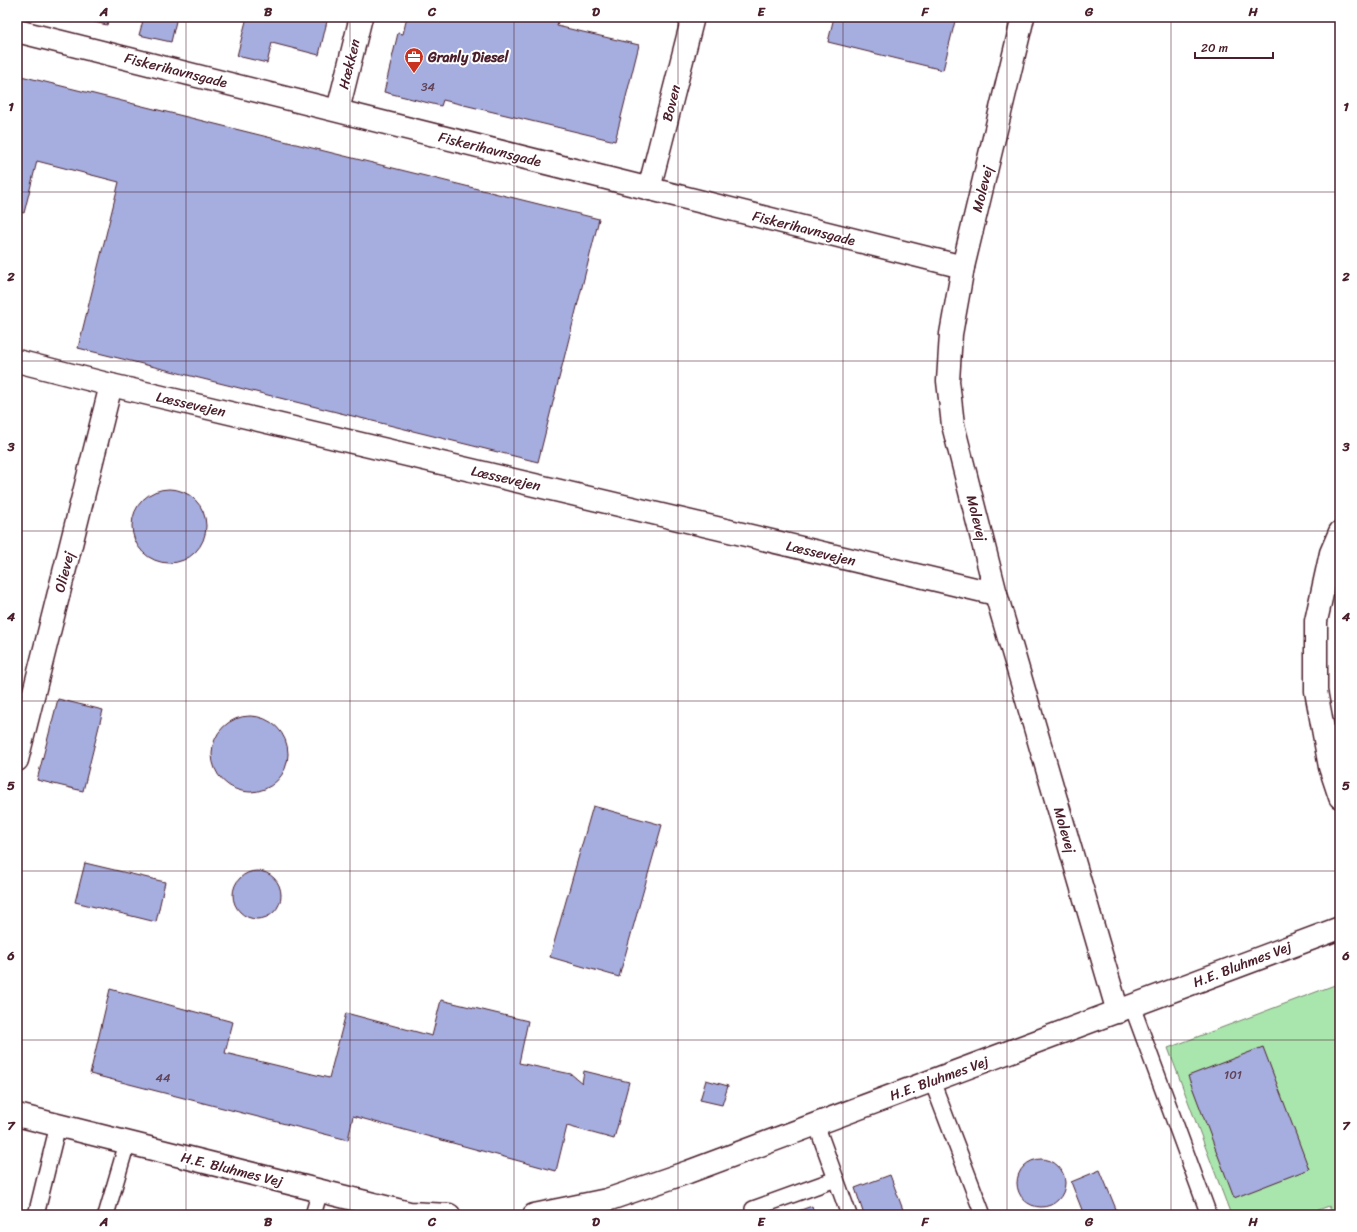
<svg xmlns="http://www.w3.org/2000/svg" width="1357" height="1232" font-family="Sriracha,sans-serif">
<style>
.green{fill:#a9e6ad;stroke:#7a826c}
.building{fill:#a6aedf;stroke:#4a1f2b}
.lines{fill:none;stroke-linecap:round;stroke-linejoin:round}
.service-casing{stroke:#4a1f2b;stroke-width:18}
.minor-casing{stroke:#4a1f2b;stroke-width:25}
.tertiary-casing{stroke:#4a1f2b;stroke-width:25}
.service{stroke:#fff;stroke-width:15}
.minor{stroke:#fff;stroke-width:22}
.tertiary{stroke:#fff;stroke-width:22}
.grid{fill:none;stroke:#4a1f2b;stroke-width:1;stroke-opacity:0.55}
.labels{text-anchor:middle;stroke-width:4;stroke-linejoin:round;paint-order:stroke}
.number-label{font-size:12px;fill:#614358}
.poi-label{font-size:14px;font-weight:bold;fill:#4a1f2b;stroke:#fff;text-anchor:start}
.street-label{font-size:14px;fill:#4a1f2b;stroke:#fff}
.neatline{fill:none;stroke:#4a1f2b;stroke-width:1.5}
.grid-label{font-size:13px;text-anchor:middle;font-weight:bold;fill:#4a1f2b}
</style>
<rect width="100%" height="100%" fill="#fff"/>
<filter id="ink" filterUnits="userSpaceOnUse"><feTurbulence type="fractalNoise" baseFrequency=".025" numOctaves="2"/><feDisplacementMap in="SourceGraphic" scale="8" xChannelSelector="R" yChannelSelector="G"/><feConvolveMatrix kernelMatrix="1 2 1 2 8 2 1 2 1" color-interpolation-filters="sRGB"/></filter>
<g filter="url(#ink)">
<polygon class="green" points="1340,983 1340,1215 1333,1215 1329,1206 1305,1215 1231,1215 1168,1048"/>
<g class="building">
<polygon points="72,17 109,17 107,25"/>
<polygon points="144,17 177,17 171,42 139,35"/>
<polygon points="247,17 328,17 319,55 272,43 267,63 237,56"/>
<polygon points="407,17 559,17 557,26 639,45 615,141 443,100 441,106 384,92 398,33 403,34"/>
<polygon points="834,17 956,17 943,70 828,42"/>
<polygon points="17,75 599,219 538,462 78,348 119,182 37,161 24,213 17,211"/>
<circle cx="169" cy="526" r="37"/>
<polygon points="58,699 103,710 83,791 37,780"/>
<circle cx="250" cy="754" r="38"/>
<polygon points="593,806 662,825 619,977 550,957"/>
<polygon points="85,863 165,882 156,922 75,902"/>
<circle cx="257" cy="895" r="24"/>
<polygon points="110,989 233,1022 225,1053 329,1078 346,1013 432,1036 441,1000 528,1021 519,1063 571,1074 582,1083 584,1071 629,1082 614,1139 567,1126 556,1171 353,1116 348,1140 90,1074"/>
<polygon points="1263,1047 1309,1169 1234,1198 1188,1076"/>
<polygon points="706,1080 728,1086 722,1105 700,1100"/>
<circle cx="1041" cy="1183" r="24"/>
<polygon points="1100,1170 1116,1209 1102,1215 1084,1215 1071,1182"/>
<polygon points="890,1175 905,1215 864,1215 855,1188"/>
<polygon points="812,1206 815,1215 787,1215"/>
</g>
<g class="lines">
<g class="service-casing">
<g id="service">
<polyline points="1132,1006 1209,1215"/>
<polyline points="932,1081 983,1215"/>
<polyline points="816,1124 849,1215"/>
<polyline points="36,1215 58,1125"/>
<polyline points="106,1215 127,1143"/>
<polyline points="313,1215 320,1191"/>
<polyline points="755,1215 753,1209 836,1179"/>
</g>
</g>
<g class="minor-casing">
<g id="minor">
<polyline points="1023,17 963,267 951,334 948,381 953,425 996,594 1057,803"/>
<polyline points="17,31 963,267"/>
<polyline points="338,110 361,17"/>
<polyline points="649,189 693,17"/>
<polyline points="17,361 111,385 996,594"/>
<polyline points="1340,532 1331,553 1316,621 1316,691 1330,767 1340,797"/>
<polyline points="17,760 111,385"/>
<polyline points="17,1115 409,1213 449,1215"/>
<polyline points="534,1215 607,1200 688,1172 1340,928"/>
</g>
</g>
<g class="tertiary-casing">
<polyline id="tertiary" points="1057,803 1118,1012"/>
</g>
<use href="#service" class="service"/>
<use href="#minor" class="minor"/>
<use href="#tertiary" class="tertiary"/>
</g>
</g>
<path class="grid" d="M186,17V1215M350,17V1215M514,17V1215M678,17V1215M843,17V1215M1007,17V1215M1171,17V1215M17,192H1340M17,361H1340M17,531H1340M17,701H1340M17,871H1340M17,1040H1340"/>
<defs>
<g id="office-pin" transform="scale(1)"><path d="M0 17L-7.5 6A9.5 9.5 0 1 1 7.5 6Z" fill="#c8321e" stroke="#fff"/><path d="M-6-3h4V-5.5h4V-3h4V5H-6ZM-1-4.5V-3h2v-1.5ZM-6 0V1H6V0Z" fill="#fff"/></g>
</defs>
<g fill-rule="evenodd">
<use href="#office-pin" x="414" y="57"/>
</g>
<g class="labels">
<g class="number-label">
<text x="428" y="91">34</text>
<text x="1233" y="1079">101</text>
<text x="163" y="1082">44</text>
</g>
<g class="poi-label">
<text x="428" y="62">Granly Diesel</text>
</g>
<g class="street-label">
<text transform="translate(349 64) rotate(-76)" y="5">Hækken</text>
<text transform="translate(176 70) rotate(14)" y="5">Fiskerihavnsgade</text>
<text transform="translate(671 103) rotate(-76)" y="5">Boven</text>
<text transform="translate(490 149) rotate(14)" y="5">Fiskerihavnsgade</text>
<text transform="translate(982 189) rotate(-76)" y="5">Molevej</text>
<text transform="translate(804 228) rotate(14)" y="5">Fiskerihavnsgade</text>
<text transform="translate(191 404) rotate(13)" y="5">Læssevejen</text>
<text transform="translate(506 478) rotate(13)" y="5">Læssevejen</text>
<text transform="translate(977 518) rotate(76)" y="5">Molevej</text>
<text transform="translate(821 553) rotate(13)" y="5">Læssevejen</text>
<text transform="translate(64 572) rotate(-76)" y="5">Olievej</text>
<text transform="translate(1065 830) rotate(74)" y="5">Molevej</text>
<text transform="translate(1242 964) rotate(-21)" y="5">H.E. Bluhmes Vej</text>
<text transform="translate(939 1078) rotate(-20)" y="5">H.E. Bluhmes Vej</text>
<text transform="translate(232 1169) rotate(14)" y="5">H.E. Bluhmes Vej</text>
</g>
</g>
<rect width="1357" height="1232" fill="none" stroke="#fff" stroke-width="44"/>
<path d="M1195 52v6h78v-6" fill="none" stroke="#4a1f2b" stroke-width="2"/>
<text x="1201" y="52" font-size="12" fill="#4a1f2b" stroke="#ffffff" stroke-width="3" paint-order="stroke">20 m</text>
<rect x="22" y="22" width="1313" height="1188" class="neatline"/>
<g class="grid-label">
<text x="104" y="16">A</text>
<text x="268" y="16">B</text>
<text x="432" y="16">C</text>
<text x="596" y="16">D</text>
<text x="761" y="16">E</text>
<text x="925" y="16">F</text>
<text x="1089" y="16">G</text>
<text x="1253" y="16">H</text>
<text x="11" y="111">1</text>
<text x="1346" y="111">1</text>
<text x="11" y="281">2</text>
<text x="1346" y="281">2</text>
<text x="11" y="451">3</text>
<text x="1346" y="451">3</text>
<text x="11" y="621">4</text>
<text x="1346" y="621">4</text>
<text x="11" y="790">5</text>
<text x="1346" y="790">5</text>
<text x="11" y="960">6</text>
<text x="1346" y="960">6</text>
<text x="11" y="1130">7</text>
<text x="1346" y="1130">7</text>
<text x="104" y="1226">A</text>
<text x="268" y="1226">B</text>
<text x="432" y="1226">C</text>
<text x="596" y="1226">D</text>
<text x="761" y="1226">E</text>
<text x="925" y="1226">F</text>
<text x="1089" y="1226">G</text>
<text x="1253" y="1226">H</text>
</g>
</svg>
